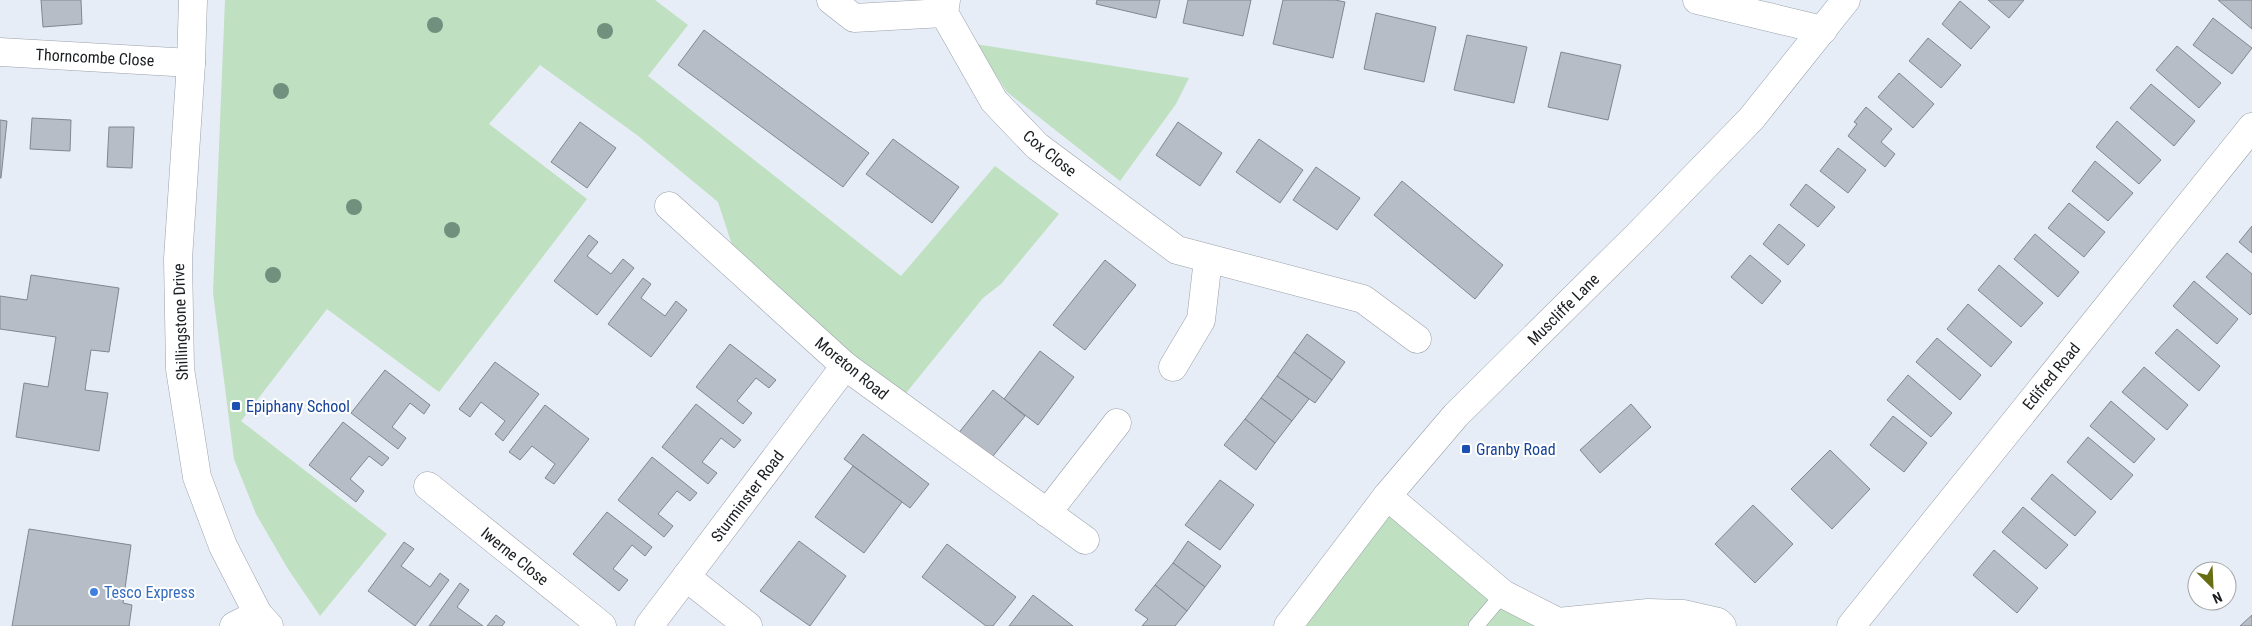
<svg xmlns="http://www.w3.org/2000/svg" width="2252" height="626" font-family="'Roboto Condensed',sans-serif">
<style>
.green{fill:#bfe0c1}
.building{fill:#b6bdc6;stroke:#81878f}
.lines{fill:none;stroke-linecap:round;stroke-linejoin:round}
.lane-casing{stroke:#9ba1aa;stroke-width:16}
.street-casing{stroke:#9ba1aa;stroke-width:29}
.lane{stroke:#fff;stroke-width:15}
.street{stroke:#fff;stroke-width:28}
.tree{fill:#71907d}
.transit-dot{fill:#1a4fb4;stroke:#fff;stroke-width:2}
.shop-dot{fill:#3f7fe0;stroke:#fff;stroke-width:2}
.labels{text-anchor:middle;stroke-width:4;stroke-linejoin:round;paint-order:stroke}
.street-label{font-size:16px;fill:#1b1e21;stroke:#fff}
.transit-label{font-size:16px;fill:#164399;stroke:#fff;text-anchor:start}
.shop-label{font-size:16px;fill:#366cbe;stroke:#fff;text-anchor:start}
</style>
<rect width="100%" height="100%" fill="#e6edf6"/>
<g class="green">
<polygon points="225,0 655,0 688,25 648,76 901,276 995,166 1059,214 1001,284 983,298 902,398 739,266 718,202 637,135 540,65 489,124 587,199 439,392 327,309 241,421 387,534 320,616 288,569 256,514 234,459 213,293"/>
<polygon points="975,44 1189,78 1176,104 1120,181 1007,92"/>
<polygon points="1387,496 1559,626 1288,626"/>
</g>
<g class="building">
<polygon points="41,0 81,0 82,24 43,27"/>
<polygon points="1097,0 1160,0 1156,18 1096,4"/>
<polygon points="1188,0 1251,0 1243,36 1183,23"/>
<polygon points="1283,0 1335,0 1345,2 1333,58 1273,44"/>
<polygon points="1988,0 2024,0 2009,18"/>
<polygon points="2218,0 2252,0 2252,29"/>
<polygon points="1960,1 1990,27 1971,49 1942,24"/>
<polygon points="1376,13 1436,27 1424,82 1364,69"/>
<polygon points="2213,18 2252,48 2232,74 2193,45"/>
<polygon points="704,30 869,153 843,187 678,65"/>
<polygon points="1467,35 1527,47 1514,103 1454,90"/>
<polygon points="1928,38 1961,65 1941,88 1909,61"/>
<polygon points="2177,46 2221,83 2199,108 2156,70"/>
<polygon points="1561,52 1621,65 1608,120 1548,107"/>
<polygon points="1899,73 1934,104 1913,128 1878,97"/>
<polygon points="2151,84 2195,121 2174,146 2130,108"/>
<polygon points="1866,107 1892,129 1881,142 1895,154 1885,167 1848,136 1857,124 1854,122"/>
<polygon points="32,118 71,120 70,151 30,149"/>
<polygon points="0,120 7,121 1,178 0,178"/>
<polygon points="2117,121 2161,160 2139,184 2096,147"/>
<polygon points="580,122 616,148 587,188 551,162"/>
<polygon points="1178,122 1222,153 1200,186 1156,155"/>
<polygon points="109,127 134,127 132,168 107,167"/>
<polygon points="893,139 959,187 932,223 866,174"/>
<polygon points="1259,139 1303,170 1280,203 1236,172"/>
<polygon points="1838,148 1866,170 1848,193 1820,171"/>
<polygon points="2095,161 2133,193 2108,221 2072,191"/>
<polygon points="1316,167 1360,198 1337,230 1293,200"/>
<polygon points="1402,181 1503,265 1475,299 1374,215"/>
<polygon points="1806,184 1835,207 1818,227 1790,205"/>
<polygon points="2069,203 2105,232 2084,257 2048,228"/>
<polygon points="1779,224 1805,245 1788,265 1763,244"/>
<polygon points="2252,226 2252,253 2239,242"/>
<polygon points="2035,234 2079,272 2058,297 2014,259"/>
<polygon points="589,235 598,242 587,256 611,274 623,259 634,268 597,315 554,281"/>
<polygon points="2227,253 2252,274 2252,313 2250,315 2206,277"/>
<polygon points="1750,255 1781,281 1762,304 1731,277"/>
<polygon points="1105,260 1136,285 1085,350 1053,325"/>
<polygon points="1999,265 2043,303 2021,327 1978,290"/>
<polygon points="31,275 119,288 109,352 91,350 85,390 108,393 99,451 16,437 24,383 48,387 56,337 0,329 0,296 27,300"/>
<polygon points="643,278 651,284 641,298 665,316 676,301 687,310 651,357 608,324"/>
<polygon points="2194,281 2238,319 2217,344 2173,306"/>
<polygon points="1968,304 2012,342 1991,367 1947,329"/>
<polygon points="2177,329 2220,366 2199,391 2155,353"/>
<polygon points="1307,334 1345,362 1332,380 1294,352"/>
<polygon points="1937,338 1981,375 1960,400 1916,362"/>
<polygon points="730,344 776,380 769,388 756,378 737,401 752,413 743,424 696,387"/>
<polygon points="1040,351 1074,377 1038,425 1004,399"/>
<polygon points="1294,352 1332,380 1315,403 1277,376"/>
<polygon points="495,362 539,394 503,441 495,434 505,421 481,402 470,417 459,409"/>
<polygon points="2144,367 2188,405 2167,430 2122,392"/>
<polygon points="385,370 430,405 424,414 410,403 392,427 406,438 398,449 351,413"/>
<polygon points="1908,375 1952,413 1931,437 1887,400"/>
<polygon points="1277,376 1309,399 1292,421 1261,398"/>
<polygon points="993,390 1025,416 989,461 957,435"/>
<polygon points="1261,398 1292,421 1275,443 1245,419"/>
<polygon points="2111,401 2155,439 2134,463 2090,426"/>
<polygon points="696,404 741,440 734,448 721,438 702,462 717,473 708,484 662,447"/>
<polygon points="1631,404 1651,427 1600,473 1580,450"/>
<polygon points="545,405 589,439 554,484 545,478 555,464 532,446 520,460 509,452"/>
<polygon points="1893,416 1927,443 1904,472 1870,445"/>
<polygon points="1245,419 1275,443 1256,470 1224,445"/>
<polygon points="343,422 389,458 382,466 369,456 350,479 364,491 356,502 309,465"/>
<polygon points="863,434 929,484 910,508 844,459"/>
<polygon points="2088,437 2133,475 2111,500 2067,462"/>
<polygon points="1830,450 1870,489 1832,529 1791,489"/>
<polygon points="652,457 697,493 690,501 677,491 658,514 673,526 664,537 618,500"/>
<polygon points="853,466 902,502 864,553 815,517"/>
<polygon points="2052,474 2096,512 2075,536 2031,499"/>
<polygon points="1220,480 1254,505 1220,550 1185,525"/>
<polygon points="1753,505 1793,544 1755,583 1715,544"/>
<polygon points="2023,507 2068,545 2046,569 2002,532"/>
<polygon points="607,512 652,547 645,556 632,545 613,569 628,580 619,591 573,554"/>
<polygon points="29,529 131,545 123,603 132,605 129,626 12,626"/>
<polygon points="799,541 846,576 810,626 760,591"/>
<polygon points="1188,541 1221,566 1205,587 1173,563"/>
<polygon points="404,542 414,549 401,566 430,587 440,573 449,580 415,626 368,591"/>
<polygon points="947,544 1016,597 993,626 986,626 922,577"/>
<polygon points="1994,550 2038,588 2017,613 1973,575"/>
<polygon points="1173,563 1205,587 1187,611 1155,585"/>
<polygon points="460,583 469,590 457,607 483,626 429,626"/>
<polygon points="1155,585 1187,611 1175,626 1142,626 1148,619 1135,610"/>
<polygon points="1033,595 1073,626 1009,626"/>
<polygon points="496,615 505,622 502,626 487,626"/>
<polygon points="2252,615 2252,626 2240,626"/>
</g>
<g class="lines">
<g class="lane-casing">
<polyline id="lane" points="1476,626 1503,594"/>
</g>
<g class="street-casing">
<g id="street">
<polyline points="193,0 191,63 178,259 180,369 197,477 223,546 258,614 269,626"/>
<polyline points="831,0 854,18 944,13"/>
<polyline points="946,0 944,13 994,101 1037,146 1177,250 1363,299 1417,339"/>
<polyline points="1697,0 1823,30"/>
<polyline points="0,52 191,63"/>
<polyline points="669,206 845,366 1085,540"/>
<polyline points="1173,367 1201,320 1208,259"/>
<polyline points="428,486 602,626"/>
<polyline points="1387,496 1503,594 1558,622 1648,613 1683,614 1718,622 1722,626"/>
<polyline points="1047,513 1117,423"/>
<polyline points="686,577 748,626"/>
<polyline points="234,626 258,614"/>
<polyline points="649,626 845,366"/>
<polyline points="1288,626 1387,496 1456,415 1638,235 1751,119 1846,0"/>
<polyline points="1851,626 2252,127"/>
</g>
</g>
<use href="#lane" class="lane"/>
<use href="#street" class="street"/>
</g>
<g class="tree">
<circle cx="435" cy="25" r="8"/>
<circle cx="605" cy="31" r="8"/>
<circle cx="281" cy="91" r="8"/>
<circle cx="354" cy="207" r="8"/>
<circle cx="452" cy="230" r="8"/>
<circle cx="273" cy="275" r="8"/>
</g>
<g class="transit-dot">
<rect x="231" y="401" width="10" height="10" rx="2.5"/>
<rect x="1461" y="444" width="10" height="10" rx="2.5"/>
</g>
<circle class="shop-dot" cx="94" cy="592" r="5"/>
<g class="labels">
<g class="street-label">
<text transform="translate(95 57) rotate(3)" y="6">Thorncombe Close</text>
<text transform="translate(1050 153) rotate(39)" y="6">Cox Close</text>
<text transform="translate(1563 309) rotate(-45)" y="6">Muscliffe Lane</text>
<text transform="translate(180 322) rotate(-92)" y="6">Shillingstone Drive</text>
<text transform="translate(852 368) rotate(39)" y="6">Moreton Road</text>
<text transform="translate(2051 376) rotate(-51)" y="6">Edifred Road</text>
<text transform="translate(747 496) rotate(-53)" y="6">Sturminster Road</text>
<text transform="translate(515 556) rotate(39)" y="6">Iwerne Close</text>
</g>
<g class="transit-label">
<text x="246" y="412">Epiphany School</text>
<text x="1476" y="455">Granby Road</text>
</g>
<g class="shop-label">
<text x="104" y="598">Tesco Express</text>
</g>
</g>
<g transform="translate(2212 586) rotate(156)"><circle r="24" fill="#ffffff" stroke="#a4a5a6"/>
<path d="M0-4L9 19L0 12L-9 19Z" fill="#676d12"/>
<text y="-8" font-size="14" font-weight="bold" text-anchor="middle" fill="#1b1e21">N</text>
</g>
</svg>
